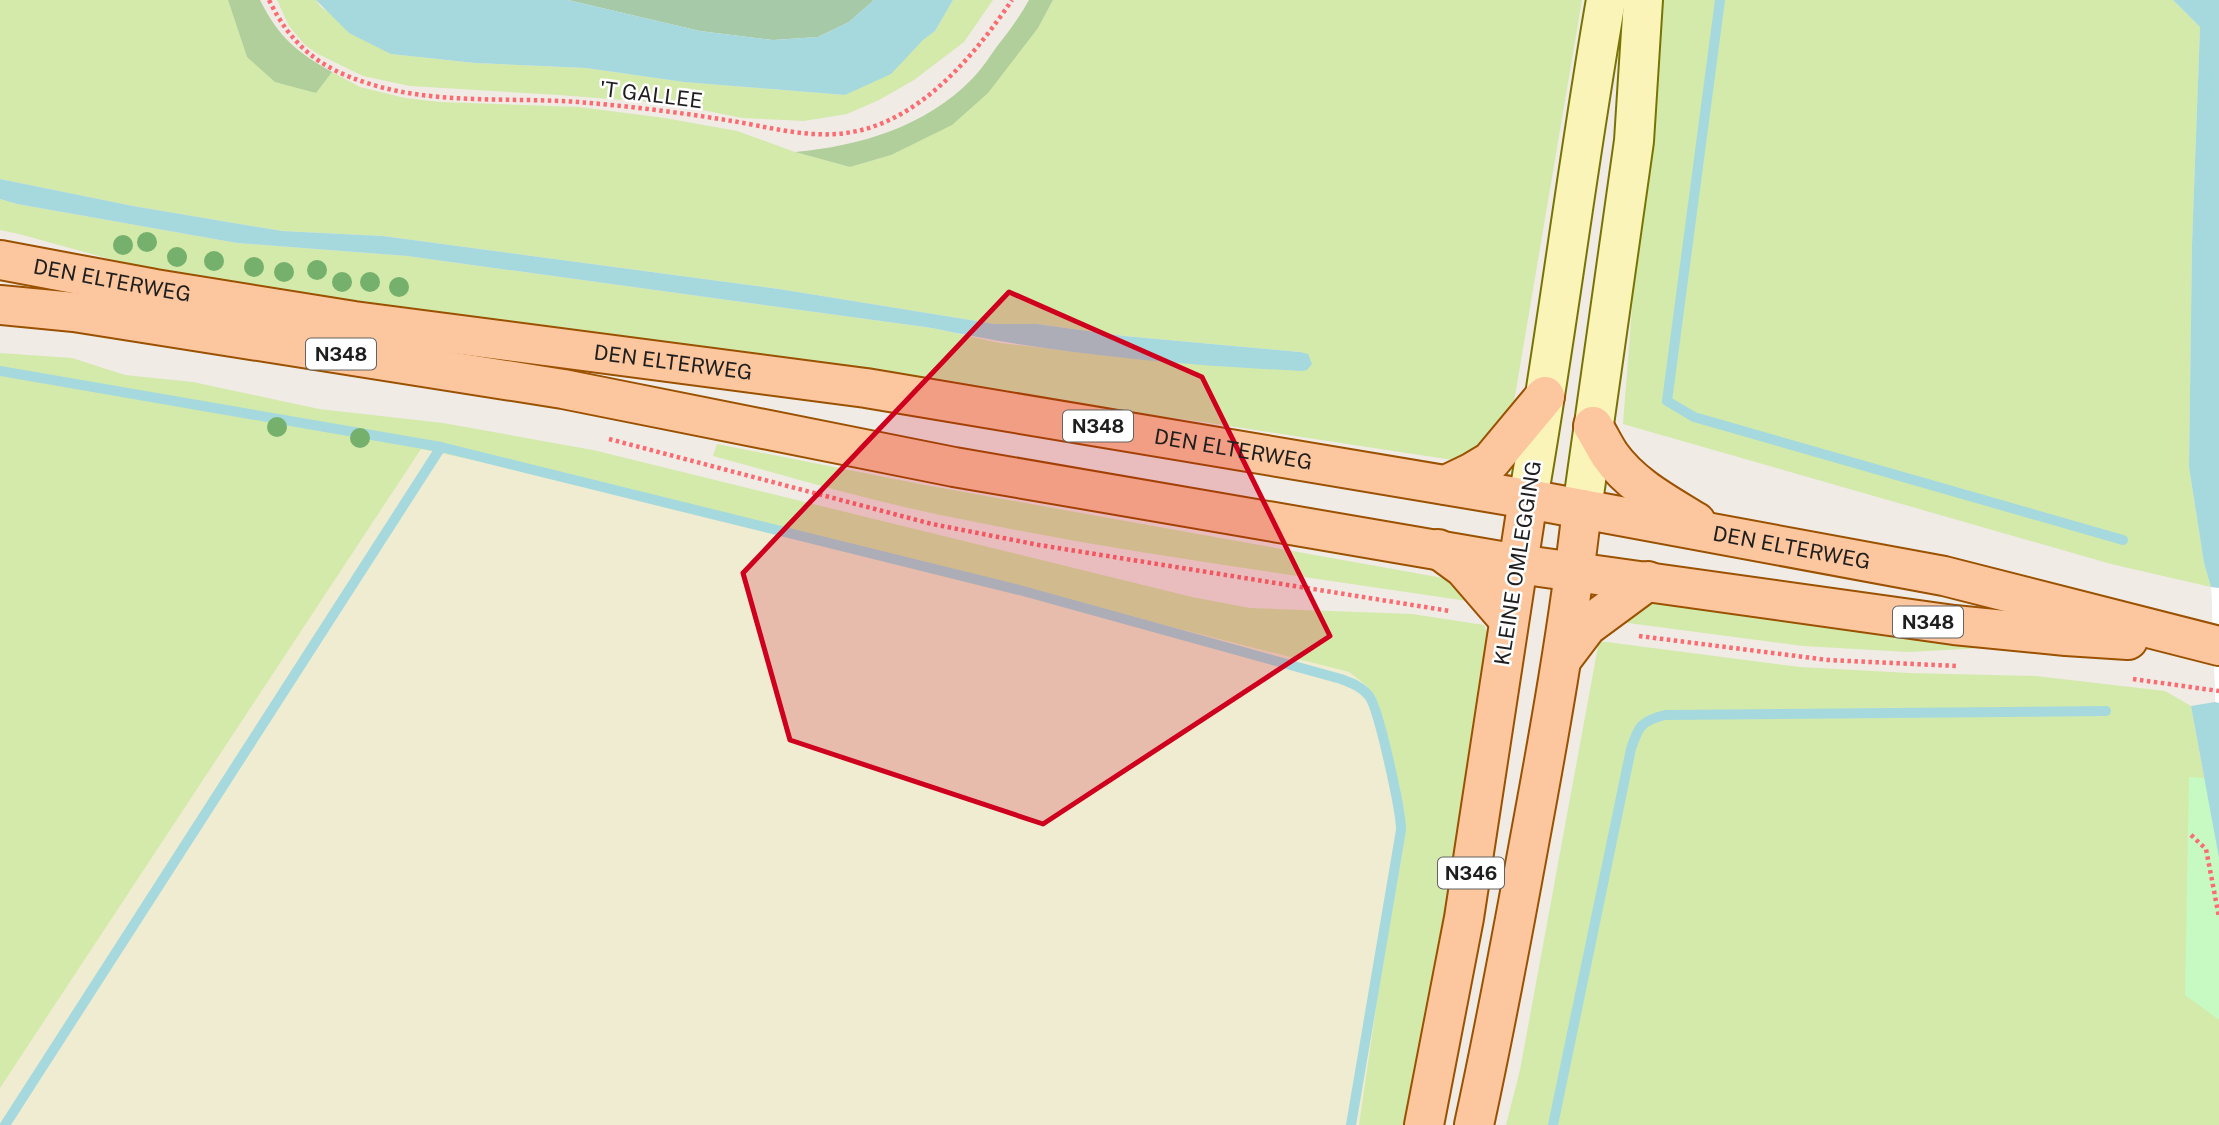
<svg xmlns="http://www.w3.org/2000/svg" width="2219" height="1125" font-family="'Public Sans',sans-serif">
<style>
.farmland{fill:#efecd1}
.grass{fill:#d3eaab}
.forest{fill:#b1cf9a}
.cemetery{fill:#a6c9a7}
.park{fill:#c6fac2}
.water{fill:#a6d9de}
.pier{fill:#fff}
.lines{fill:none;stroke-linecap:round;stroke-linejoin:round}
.stream{stroke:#a6d9de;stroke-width:10}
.secondary-casing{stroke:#787404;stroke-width:42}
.primary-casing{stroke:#9a5100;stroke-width:42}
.path{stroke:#fa6c72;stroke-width:4.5;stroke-dasharray:3.5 3.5;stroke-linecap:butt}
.secondary{stroke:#faf4b9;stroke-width:38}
.primary{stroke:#fcc69e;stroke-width:38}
.tree{fill:#76b06d}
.marked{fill:#ce001e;fill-opacity:0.2;stroke:#ce001e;stroke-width:5;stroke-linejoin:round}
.labels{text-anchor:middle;stroke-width:5;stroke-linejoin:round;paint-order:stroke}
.shield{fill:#fff;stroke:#626262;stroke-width:2}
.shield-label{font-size:19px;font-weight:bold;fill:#1f1f1f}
.street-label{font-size:21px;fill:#1f1f1f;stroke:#fff}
</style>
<rect width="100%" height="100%" fill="#f0ebe5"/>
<polygon class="farmland" points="421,449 725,513 1348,671 1367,686 1375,701 1400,818 1391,904 1359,1125 0,1125 0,1088"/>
<g class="grass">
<path d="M0,0H228L247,57L315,93L332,72L360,87L405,98L440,102L579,107L665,118L737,131L795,152L850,167L891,155L1038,28L1053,0H1582L1514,402C1495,436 1489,444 1453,460L1203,422L226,291L19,234L0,230V199L17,204L237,243L407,256L932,328L1000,343L1132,358L1307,370L1300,352L1124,336L1037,324H995L779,289L487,250L383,236L282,231L133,206L0,179Z"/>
<polygon points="277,0 316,0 321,7 391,54 475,63 586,68 684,82 845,95 935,31 953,0 993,0 964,42 914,80 879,100 847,114 804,121 742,118 673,104 559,95 410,86 363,76 318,54 305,45 289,26"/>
<polygon points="1656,0 2173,0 2200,27 2192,244 2189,467 2204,563 2211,587 2111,564 1623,424"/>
<polygon points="0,353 72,358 125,375 193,382 319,409 443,423 593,450 1192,597 1250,608 1412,614 1484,625 1493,652 1416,1125 1359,1125 1391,904 1400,818 1375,701 1367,686 1349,672 725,513 421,449 0,1088"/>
<path d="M717,444L925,485L1443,578L1474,602C1287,574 1099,550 913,509C846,494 780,474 713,456Z"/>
<polygon points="1664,599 2040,645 1908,652 1803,646 1613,621"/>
<polygon points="1599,641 1800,667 1909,673 2036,676 2165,691 2191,706 2219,858 2219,1125 1506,1125 1520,1070"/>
</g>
<g class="forest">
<path d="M228,0H260C279,38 297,52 332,72L316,93L275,82L247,57Z"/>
<path d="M1029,0H1053L1038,28L988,93L952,125L891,155L850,167L795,152C860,146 925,127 972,79C982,69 990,56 998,45C1010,30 1020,16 1029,0Z"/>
</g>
<polygon class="cemetery" points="568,0 874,0 849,22 818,37 773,40 700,31"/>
<polygon class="park" points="2189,777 2219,779 2219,1020 2185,995"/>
<g class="water">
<polygon points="316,0 568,0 700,31 773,40 818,37 849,22 874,0 953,0 935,31 923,40 891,74 845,95 684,82 586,68 475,63 391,54 349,33"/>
<polygon points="2173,0 2219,0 2219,858 2191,706 2215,702 2211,587 2204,563 2189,467 2192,244 2200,27"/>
<path d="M0,179L133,206L282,231L383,236L487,250L779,289L995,324H1037L1124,336L1300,352L1308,354L1312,364L1307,370L1302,371C1179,365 1053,354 932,328L407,256L237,243L17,204L0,199Z"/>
</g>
<polygon class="pier" points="2211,587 2219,588 2219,703 2215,702"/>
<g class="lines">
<g class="stream">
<polyline points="1720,0 1667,401 1694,417 2123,540"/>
<path d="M0,371L441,447L1023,591L1341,679C1352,683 1362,687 1369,696C1379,709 1401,811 1401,830L1351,1125"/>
<polyline points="5,1125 441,447"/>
<path d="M1553,1125L1631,749C1638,727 1641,721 1665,715L2106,711"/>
</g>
<g class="secondary-casing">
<g id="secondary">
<path d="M1528,499C1557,333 1577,166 1606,0"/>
<polyline points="1582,509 1634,141 1643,0"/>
</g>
</g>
<g class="primary-casing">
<g id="primary">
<path id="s1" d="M0,260L155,289L354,321L866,388L1528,499L1944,576L2219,646"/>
<polyline points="0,305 74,312 563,389 954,467 1518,564 1954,625 2066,636 2128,640"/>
<path d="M1593,426C1599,435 1604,446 1610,455C1631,485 1665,503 1696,522"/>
<polyline points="1446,485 1471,473 1491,461 1545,396"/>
<polyline points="1438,549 1464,568 1508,619"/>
<polyline points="1562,659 1587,626 1648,581"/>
<polyline points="1424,1125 1464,918 1528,499"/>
<path d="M1474,1125C1494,1033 1511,942 1528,849C1549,736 1569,624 1582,509"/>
</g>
</g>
<g class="path">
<path d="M269,0C291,45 319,68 367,83C434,105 508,97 578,102C627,106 677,112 726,120C766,126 811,140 852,132C921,120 975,55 1012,0"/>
<polyline points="609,439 932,524 1039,545 1450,611"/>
<polyline points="1639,636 1828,660 1957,666"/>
<polyline points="2133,679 2219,691"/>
<polyline points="2191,835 2206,849 2219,917"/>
</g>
<use href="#secondary" class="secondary"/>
<use href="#primary" class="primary"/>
</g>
<g class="tree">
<circle cx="147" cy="242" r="10"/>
<circle cx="123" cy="245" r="10"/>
<circle cx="177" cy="257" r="10"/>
<circle cx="214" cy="261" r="10"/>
<circle cx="254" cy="267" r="10"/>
<circle cx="317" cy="270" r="10"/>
<circle cx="284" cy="272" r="10"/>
<circle cx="342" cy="282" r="10"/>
<circle cx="370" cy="282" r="10"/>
<circle cx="399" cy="287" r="10"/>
<circle cx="277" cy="427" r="10"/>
<circle cx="360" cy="438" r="10"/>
</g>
<path class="marked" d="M1009,292L1202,377L1330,636L1043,824L790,740L743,573Z"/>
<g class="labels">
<g class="shield">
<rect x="306" y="338.5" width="70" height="31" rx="5"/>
<rect x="1063" y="410.5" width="70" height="31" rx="5"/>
<rect x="1893" y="606.5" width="70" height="31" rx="5"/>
<rect x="1438" y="857.5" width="66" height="31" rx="5"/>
</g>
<g class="shield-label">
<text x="341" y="361">N348</text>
<text x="1098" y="433">N348</text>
<text x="1928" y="629">N348</text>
<text x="1471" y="880">N346</text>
</g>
<g class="street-label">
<text transform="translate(651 95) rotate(7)" y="7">'T GALLEE</text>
<text dy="7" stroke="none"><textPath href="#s1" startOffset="114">DEN ELTERWEG</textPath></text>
<text dy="7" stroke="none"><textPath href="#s1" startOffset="681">DEN ELTERWEG</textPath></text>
<text dy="7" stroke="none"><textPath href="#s1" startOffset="1248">DEN ELTERWEG</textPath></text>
<text dy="7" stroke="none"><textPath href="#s1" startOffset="1815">DEN ELTERWEG</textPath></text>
<text transform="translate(1518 563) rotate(-81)" y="7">KLEINE OMLEGGING</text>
</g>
</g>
</svg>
